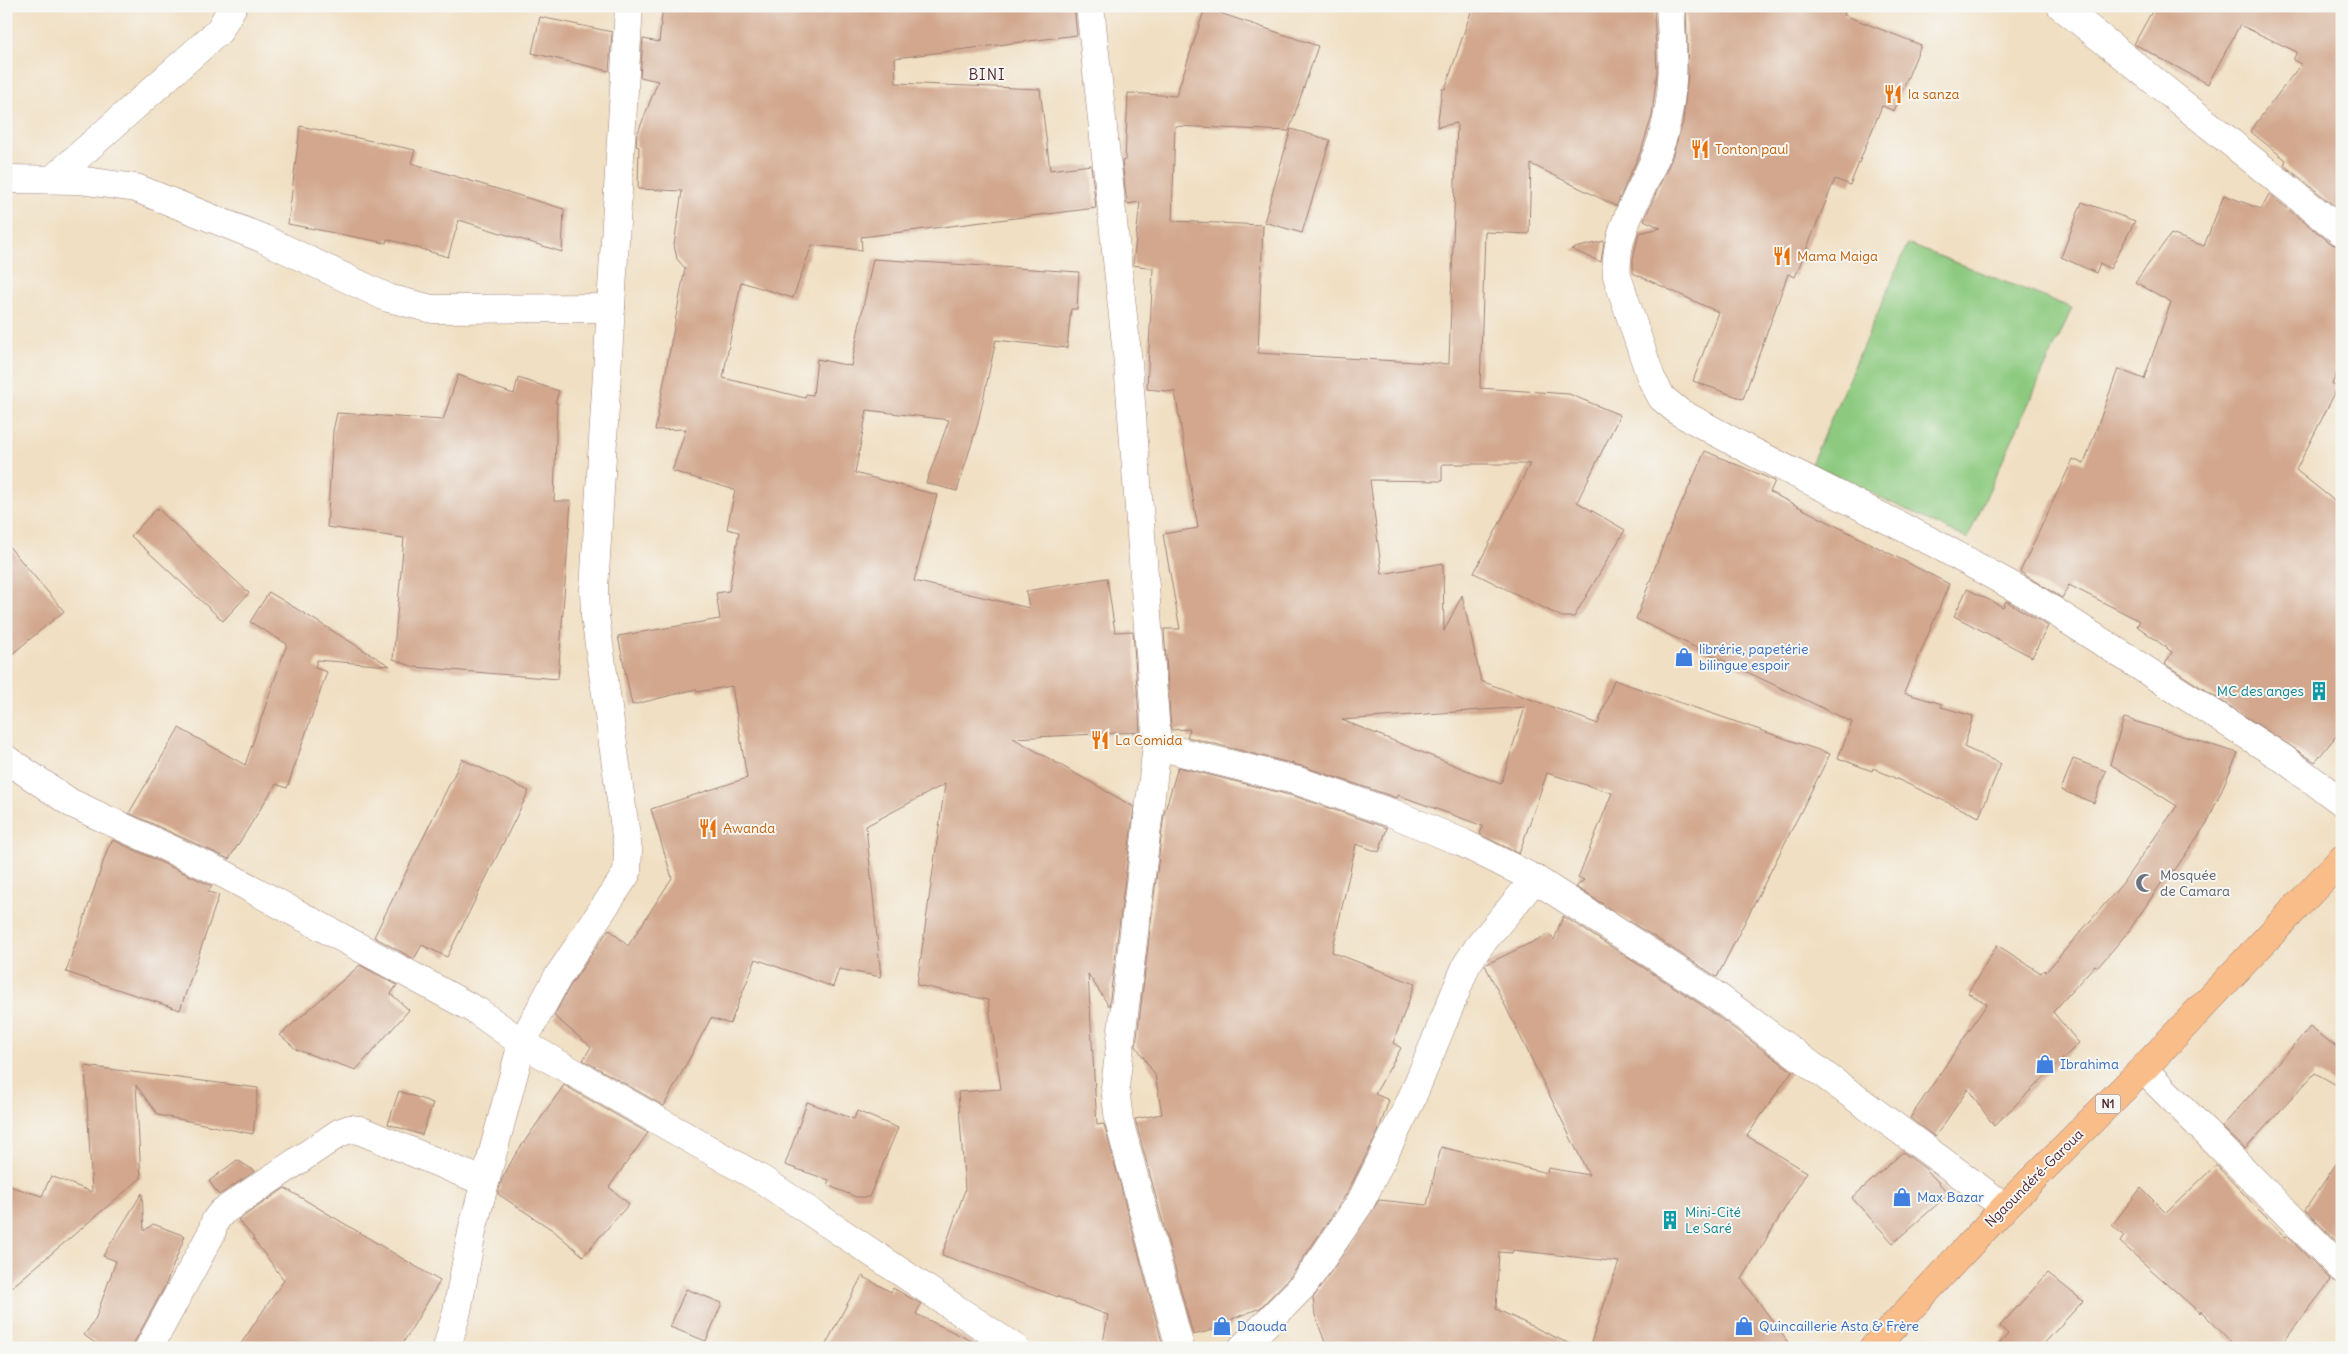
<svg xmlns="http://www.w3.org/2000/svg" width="2348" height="1354" font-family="Delius,sans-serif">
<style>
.green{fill:#8dca80;stroke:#6c7456}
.building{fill:#d2a78d;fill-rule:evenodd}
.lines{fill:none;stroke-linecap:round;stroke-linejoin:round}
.minor-casing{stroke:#9d7f76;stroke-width:29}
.trunk-casing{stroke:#9d7f76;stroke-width:29}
.minor{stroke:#fff;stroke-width:28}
.trunk{stroke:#f8bd89;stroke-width:28}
.labels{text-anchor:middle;stroke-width:4;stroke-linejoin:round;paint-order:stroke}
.shield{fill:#f6f6f2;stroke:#7e6067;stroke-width:1}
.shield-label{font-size:12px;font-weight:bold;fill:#4a1f2b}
.food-label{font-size:14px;fill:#c56008;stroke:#f6f6f2;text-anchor:start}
.shop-label{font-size:14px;fill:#366cbe;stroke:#f6f6f2;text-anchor:start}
.culture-label{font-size:14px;fill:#0d838f;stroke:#f6f6f2;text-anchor:end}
.worship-label{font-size:14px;fill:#5b616d;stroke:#f6f6f2;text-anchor:start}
.street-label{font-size:14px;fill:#4a1f2b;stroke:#f6f6f2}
.neighbourhood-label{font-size:15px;letter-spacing:1px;fill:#4a1f2b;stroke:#f6f6f2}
</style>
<rect width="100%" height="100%" fill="#f6f6f2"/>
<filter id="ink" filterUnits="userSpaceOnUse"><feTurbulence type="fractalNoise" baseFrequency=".02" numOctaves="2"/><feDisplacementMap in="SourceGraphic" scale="10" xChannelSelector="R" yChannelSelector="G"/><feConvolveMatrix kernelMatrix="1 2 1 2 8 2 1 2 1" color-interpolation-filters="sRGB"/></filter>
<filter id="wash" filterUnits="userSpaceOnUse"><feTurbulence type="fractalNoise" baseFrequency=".0096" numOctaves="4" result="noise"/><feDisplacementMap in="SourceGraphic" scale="20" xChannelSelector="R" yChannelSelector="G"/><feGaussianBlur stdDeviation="1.12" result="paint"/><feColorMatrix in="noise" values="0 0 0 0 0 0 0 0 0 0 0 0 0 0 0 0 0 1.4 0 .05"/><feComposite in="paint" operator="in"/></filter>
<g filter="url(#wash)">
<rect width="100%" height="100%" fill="#f0dfc2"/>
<polygon class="green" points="1908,244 2072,308 1967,539 1811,464"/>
<g id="blocks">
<g class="building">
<polygon points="663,6 1074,6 1077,35 895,58 896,83 1040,89 1050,170 1091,165 1096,208 861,237 862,250 812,245 793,298 741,282 723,378 805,398 806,394 813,395 817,359 851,366 873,259 1079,272 1077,309 1071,309 1067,348 996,340 978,423 957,491 926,483 949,420 867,410 855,473 937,495 914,581 1029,608 1026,591 1107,578 1115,632 1133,631 1140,732 1013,738 1134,807 1109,1006 1088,974 1097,1125 1104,1124 1162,1342 1140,1348 1102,1348 1108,1315 942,1255 965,1190 958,1092 1001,1089 988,1000 917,985 945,784 866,826 881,977 839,969 833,987 756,959 730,1024 711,1018 664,1106 583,1060 591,1047 554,1016 570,986 609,929 628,946 672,878 651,809 747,778 732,686 697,692 696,689 632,705 618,636 720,619 716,593 729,591 739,532 727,529 735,490 672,471 686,429 655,430 685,268 677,259 674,245 682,191 638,189 639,147 636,146 637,135 658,81 640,77 643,39 659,42"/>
<path d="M1473,6H1654L1657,71L1652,116L1642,148L1616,206L1531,164L1529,234L1485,232L1480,388L1569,394L1620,415L1577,502L1625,530L1574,617H1562L1474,573L1530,464H1442V481L1370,480L1382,574L1443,563L1444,631L1462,595L1481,681L1598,724L1614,680L1830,754L1717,977L1576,887L1584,880L1578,878L1612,793L1547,773L1519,854L1480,834L1483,826L1398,795L1397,798L1302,766L1187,737L1190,729L1171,730L1164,629H1180L1163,534L1198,528L1175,392L1147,389L1153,268L1133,265L1140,202L1127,204L1122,161L1125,160L1128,93L1176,96L1205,8L1318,46L1289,131L1175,126L1172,221L1263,225L1258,353L1449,364L1457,123L1437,127L1442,89H1445ZM1525,707L1501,784L1342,720Z"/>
<polygon points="1686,6 1847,6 1844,15 1921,45 1894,111 1882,106 1850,185 1835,179 1795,277 1788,274 1743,399 1693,381 1718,312 1633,273 1633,259 1639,233 1661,228 1644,220 1671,160 1683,122 1688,72"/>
<polygon points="2155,6 2342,6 2342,212 2284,165 2286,160 2250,131 2301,64 2293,60 2297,52 2240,25 2208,84 2134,44"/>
<polygon points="540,17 612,32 609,71 532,53"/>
<polygon points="300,126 415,150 411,163 564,209 562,252 459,220 448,257 387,239 386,243 288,224"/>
<polygon points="1291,129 1330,140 1302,233 1264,222"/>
<polygon points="2269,194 2332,244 2342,247 2342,362 2332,384 2338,387 2296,470 2342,507 2342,729 2315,762 2165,664 2172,652 2137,626 2140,621 2069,585 2062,598 2020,572 2073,459 2084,464 2118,369 2144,379 2171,302 2135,282 2171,234 2204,246 2224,195 2261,209"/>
<polygon points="2082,202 2135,221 2110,269 2100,263 2096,273 2061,257"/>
<polygon points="1604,241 1601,262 1571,249"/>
<polygon points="458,375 514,394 518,378 559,391 555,403 557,403 554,501 571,501 558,679 414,667 393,659 404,538 327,527 333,431 337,413 443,420"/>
<polygon points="1705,451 1775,481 1770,492 1949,584 1904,693 1942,704 1941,707 1973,716 1964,747 2001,764 1979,817 1873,768 1872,771 1838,758 1852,722 1636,619 1664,543"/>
<polygon points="157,508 249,593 223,621 131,536"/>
<polygon points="6,543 64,611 6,659"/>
<polygon points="1967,589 2003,607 2006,601 2048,626 2032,657 1954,616"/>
<polygon points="269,592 390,666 317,660 315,668 327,672 287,788 276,784 229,859 129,813 179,728 245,765 287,644 250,622"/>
<polygon points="2124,718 2238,753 2207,823 2174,871 2171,869 2128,932 2098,967 2095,965 2053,1012 2079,1043 1994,1126 1968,1089 1935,1137 1910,1118 1987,1004 1968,993 1997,945 2041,973 2044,970 2046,972 2122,884 2177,806 2110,764"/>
<polygon points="462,759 529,791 447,957 422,945 414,959 374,937"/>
<polygon points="2073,759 2106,771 2094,803 2061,790"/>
<polygon points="1178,767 1294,796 1387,828 1379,852 1356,844 1332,952 1415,984 1393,1043 1401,1048 1375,1094 1389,1100 1378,1132 1346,1195 1292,1275 1260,1308 1232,1319 1233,1325 1193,1335 1135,1119 1162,1114 1155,1075 1136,1046 1164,814"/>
<polygon points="113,840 212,886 208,892 219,895 180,1010 66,972 108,848"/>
<polygon points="1563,916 1702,1005 1792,1071 1747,1136 1807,1172 1742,1279 1792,1348 1589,1348 1619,1262 1513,1250 1512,1253 1499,1252 1496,1309 1578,1348 1327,1348 1315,1315 1313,1298 1379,1200 1427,1205 1441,1147 1547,1173 1548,1168 1589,1175 1485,965 1549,934 1554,940"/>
<polygon points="360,965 397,985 391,994 409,1010 356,1070 297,1050 280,1035"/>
<polygon points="2310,1027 2342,1051 2342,1088 2315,1073 2245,1149 2222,1127"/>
<polygon points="85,1066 258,1088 253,1134 158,1115 136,1085 141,1178 6,1292 6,1185 42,1196 51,1176 92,1192"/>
<polygon points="564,1085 648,1133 609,1187 629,1204 583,1256 554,1231 498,1194 502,1179 515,1155"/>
<polygon points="399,1091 433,1103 422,1135 388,1124"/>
<polygon points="807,1102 854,1119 857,1111 898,1128 869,1197 856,1197 827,1185 829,1180 785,1165"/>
<polygon points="1903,1152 1926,1169 1949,1194 1893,1243 1852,1198"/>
<polygon points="2342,1155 2342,1247 2305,1210"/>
<polygon points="237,1160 255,1171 219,1195 209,1181"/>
<polygon points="2216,1165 2286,1238 2287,1236 2331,1280 2279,1348 2237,1348 2201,1311 2200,1313 2120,1242 2124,1236 2112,1225 2141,1188 2166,1213"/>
<polygon points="285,1188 440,1281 400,1348 238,1348 284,1280 253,1239 254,1238 238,1220"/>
<polygon points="142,1193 144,1231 153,1224 185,1236 165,1286 135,1341 133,1348 102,1348 84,1335 95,1320 116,1261 103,1256"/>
<polygon points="2048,1273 2083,1301 2040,1348 1996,1348 2008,1334 2000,1326"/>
<polygon points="862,1276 891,1292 893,1288 921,1304 916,1314 986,1348 824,1348"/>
<polygon points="686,1289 722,1303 706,1341 670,1327"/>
</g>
</g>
</g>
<g filter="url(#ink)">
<use href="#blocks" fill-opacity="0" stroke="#9d7f76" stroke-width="1"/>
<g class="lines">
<g class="minor-casing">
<g id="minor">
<polyline points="629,6 594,590 595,616 628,850 627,873 557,978 522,1043 764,1181 1015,1348"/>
<polyline points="1090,6 1128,363 1157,746 1115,1087 1119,1121 1180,1348"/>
<path d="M1670,6C1673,53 1676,89 1663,136C1650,183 1612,226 1617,276L1651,378L1662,398L1679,412L1749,450L1936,544L2032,597L2284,759L2342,802"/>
<polyline points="2061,6 2342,232"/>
<polyline points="6,179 79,180 136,188 264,239 388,298 432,309 611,308"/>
<polyline points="53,179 219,31 233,6"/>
<polyline points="1157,746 1298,781 1392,813 1463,843 1535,879 1711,992 2005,1207"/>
<polyline points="6,759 71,803 224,874 477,1011 522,1043 473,1227 457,1311 447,1348"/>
<polyline points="2143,1069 2342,1269"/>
<polyline points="149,1348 211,1234 215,1221 222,1212 339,1133 350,1129 359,1130 485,1182"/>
<polyline points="1242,1348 1304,1285 1360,1203 1411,1100 1467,964 1479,946 1535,879"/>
</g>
</g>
<g class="trunk-casing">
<polyline id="trunk" points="1873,1348 2005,1207 2143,1069 2342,859"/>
</g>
<use href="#minor" class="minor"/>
<use href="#trunk" class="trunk"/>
</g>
</g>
<defs>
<g id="restaurant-bare" transform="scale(1.5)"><path d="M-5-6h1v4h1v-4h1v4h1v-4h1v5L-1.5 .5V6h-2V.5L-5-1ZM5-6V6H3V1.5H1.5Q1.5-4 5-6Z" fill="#e8710a" stroke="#f6f6f2" stroke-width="2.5" paint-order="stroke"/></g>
<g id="shop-bare" transform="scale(1.5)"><path d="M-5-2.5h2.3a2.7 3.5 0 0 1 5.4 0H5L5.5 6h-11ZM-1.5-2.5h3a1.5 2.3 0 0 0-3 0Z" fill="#3f7fe0" stroke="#f6f6f2" stroke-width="2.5" paint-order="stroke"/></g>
<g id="building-bare" transform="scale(1.5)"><path d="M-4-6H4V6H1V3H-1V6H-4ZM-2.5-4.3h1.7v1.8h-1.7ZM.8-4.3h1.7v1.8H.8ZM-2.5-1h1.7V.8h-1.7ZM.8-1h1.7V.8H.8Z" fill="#0f9aa8" stroke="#f6f6f2" stroke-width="2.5" paint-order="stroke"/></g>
<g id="mosque-bare" transform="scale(1.5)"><path d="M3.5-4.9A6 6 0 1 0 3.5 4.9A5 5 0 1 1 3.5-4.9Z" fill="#6b7280" stroke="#f6f6f2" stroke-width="2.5" paint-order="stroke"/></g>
</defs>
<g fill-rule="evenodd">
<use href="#restaurant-bare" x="1893" y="94"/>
<use href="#restaurant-bare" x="1700" y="149"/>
<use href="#restaurant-bare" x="1782" y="256"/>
<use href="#shop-bare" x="1684" y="657"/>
<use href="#building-bare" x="2319" y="691"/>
<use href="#restaurant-bare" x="1100" y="740"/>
<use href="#restaurant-bare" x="708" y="828"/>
<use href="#mosque-bare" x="2145" y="883"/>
<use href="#shop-bare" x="2045" y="1064"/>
<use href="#shop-bare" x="1902" y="1197"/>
<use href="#building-bare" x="1670" y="1220"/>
<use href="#shop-bare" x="1222" y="1326"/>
<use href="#shop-bare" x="1744" y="1326"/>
</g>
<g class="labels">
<rect class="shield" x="2095.5" y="1094.5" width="25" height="19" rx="4"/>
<g class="shield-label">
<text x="2108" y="1108">N1</text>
</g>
<g class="food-label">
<text x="1908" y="99">la sanza</text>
<text x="1715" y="154">Tonton paul</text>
<text x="1797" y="261">Mama Maiga</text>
<text x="1115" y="745">La Comida</text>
<text x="723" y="833">Awanda</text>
</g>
<g class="shop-label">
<text x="1699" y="654">librérie, papetérie<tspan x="1699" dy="16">bilingue espoir</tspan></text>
<text x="2060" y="1069">Ibrahima</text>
<text x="1917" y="1202">Max Bazar</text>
<text x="1237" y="1331">Daouda</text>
<text x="1759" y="1331">Quincaillerie Asta &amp; Frère</text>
</g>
<g class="culture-label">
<text x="2304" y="696">MC des anges</text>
<text x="1685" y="1217" text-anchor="start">Mini-Cité<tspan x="1685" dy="16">Le Saré</tspan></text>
</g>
<g class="worship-label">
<text x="2160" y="880">Mosquée<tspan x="2160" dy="16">de Camara</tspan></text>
</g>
<g class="street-label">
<text transform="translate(2034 1178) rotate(-45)" y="5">Ngaoundéré-Garoua</text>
</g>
<g class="neighbourhood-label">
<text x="987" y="80">BINI</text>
</g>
</g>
<rect width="2348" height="1354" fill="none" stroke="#f6f6f2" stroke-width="25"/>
</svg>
